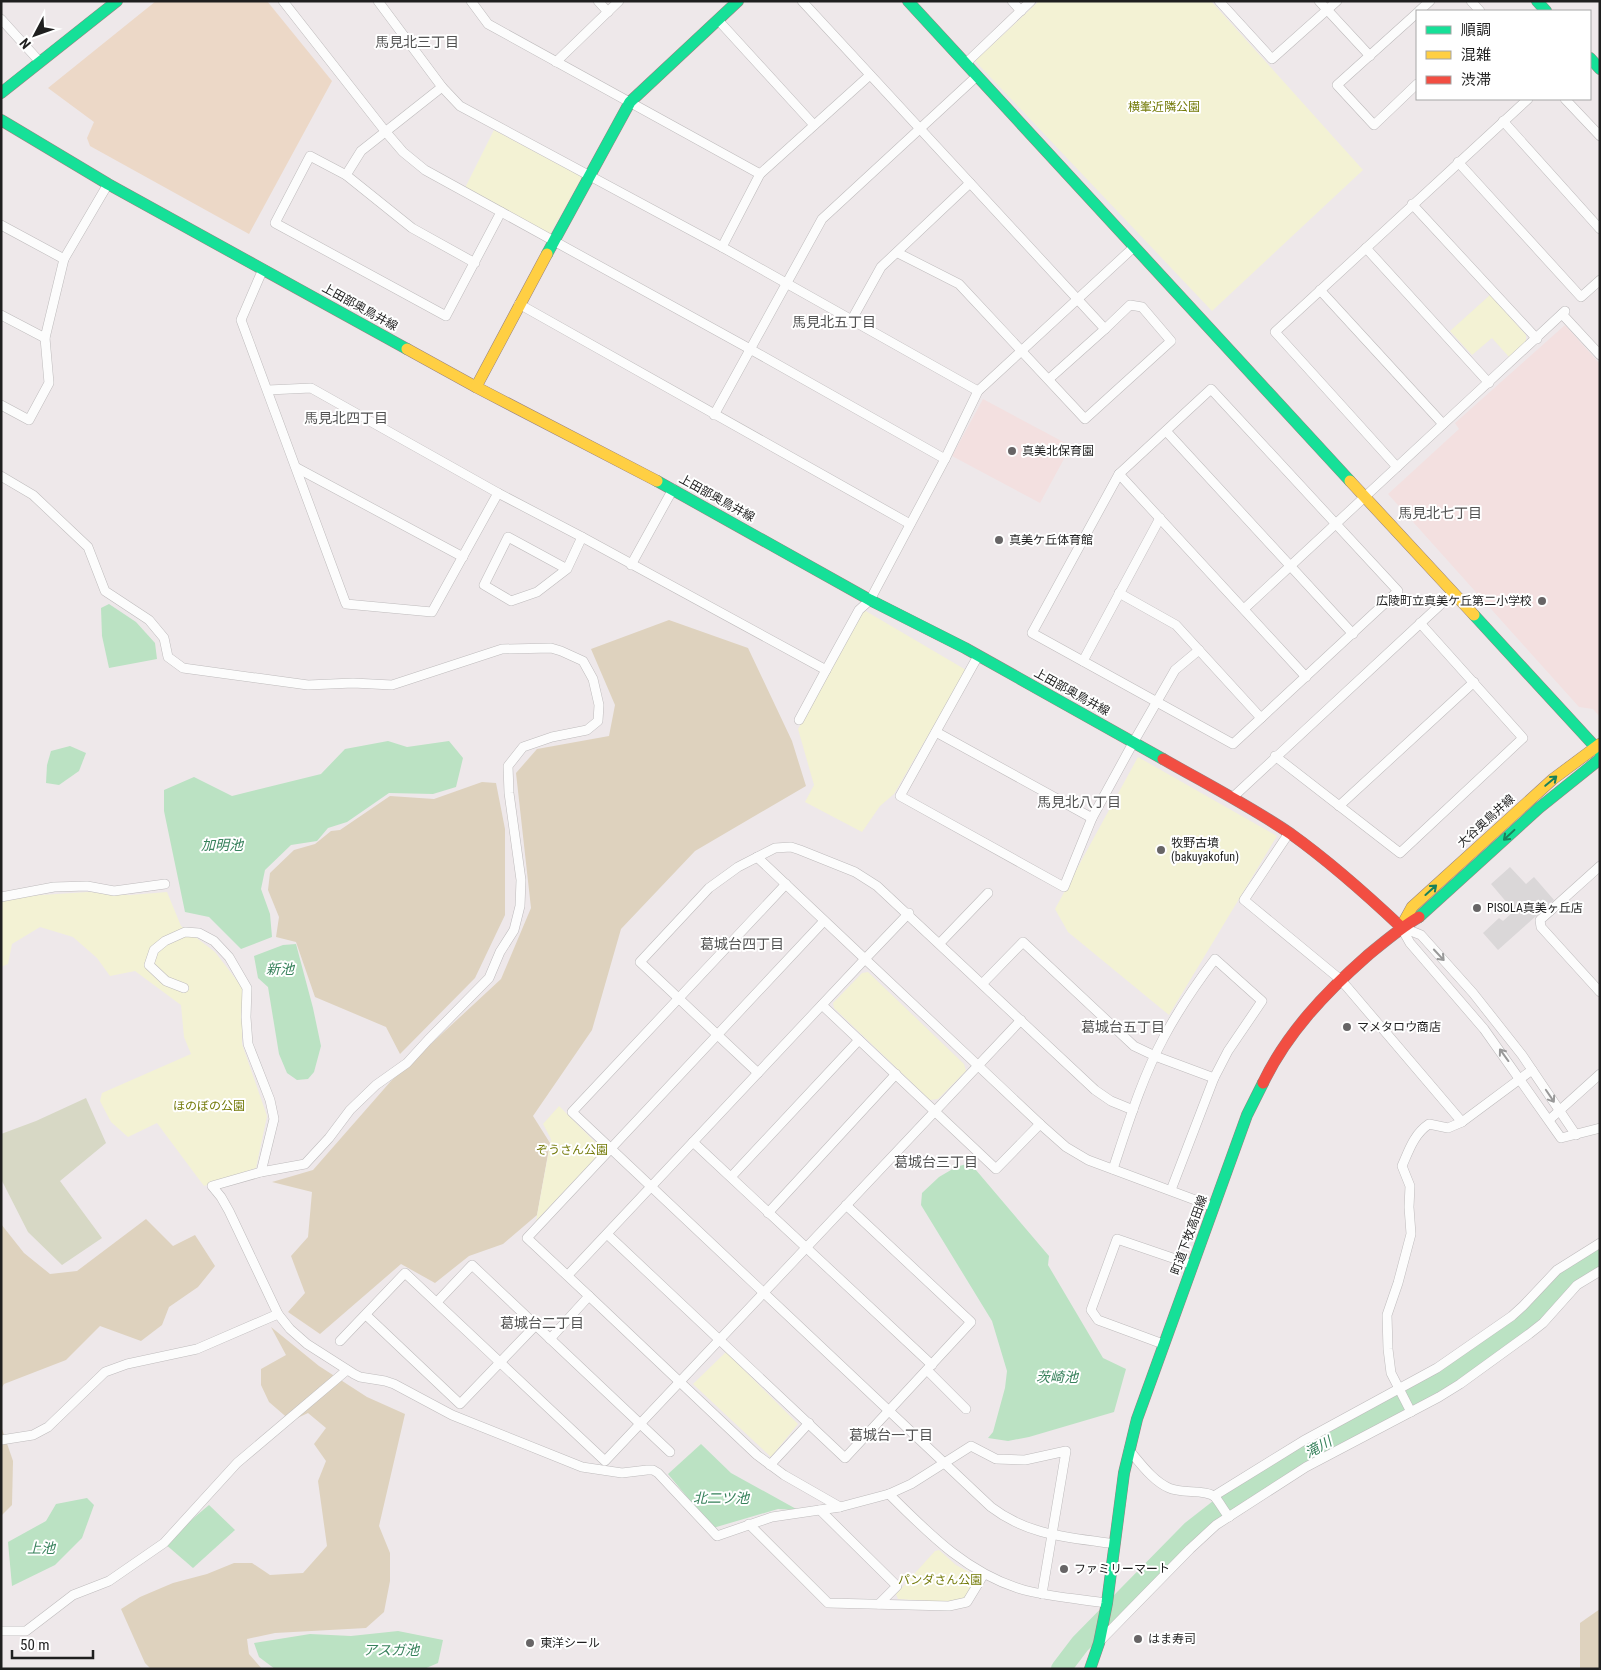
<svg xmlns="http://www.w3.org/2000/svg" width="1601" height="1670" font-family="'Roboto Condensed','Noto Sans JP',sans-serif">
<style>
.education{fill:#f3e0e0}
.grass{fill:#ecd8c7}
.forest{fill:#ded2be}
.cemetery{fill:#d7d8c5}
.park{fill:#f3f2d4}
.parking{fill:#dad7d8}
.water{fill:#bbe2c3}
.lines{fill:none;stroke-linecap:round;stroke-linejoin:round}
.river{stroke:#bbe2c3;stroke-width:20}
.street-casing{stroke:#bebbbc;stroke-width:10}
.fast-casing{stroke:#998280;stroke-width:12}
.slow-casing{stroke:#998280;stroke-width:12}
.jam-casing{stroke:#998280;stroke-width:12}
.street{stroke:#fcfcfc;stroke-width:9}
.fast{stroke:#16e098;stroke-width:11}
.slow{stroke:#ffcf43;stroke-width:11}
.jam{stroke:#f24e42;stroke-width:11}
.oneway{stroke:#1a805c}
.oneway2{stroke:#999}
.poi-dot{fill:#676566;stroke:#fff;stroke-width:2}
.labels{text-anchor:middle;stroke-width:4;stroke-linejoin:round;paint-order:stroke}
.park-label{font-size:12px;fill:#747b0a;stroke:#fff}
.street-label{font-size:12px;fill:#1f1f1f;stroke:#fff}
.poi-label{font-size:12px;fill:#1f1f1f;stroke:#fff;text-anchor:start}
.neighbourhood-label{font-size:14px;fill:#525252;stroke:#fff}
.water-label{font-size:14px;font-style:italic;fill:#38825c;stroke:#fff}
</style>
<rect width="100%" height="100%" fill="#eee8ea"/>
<g class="education">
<polygon points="1565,325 1600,364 1600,717 1593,709 1579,707 1388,494 1459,429 1455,423"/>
<polygon points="983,399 1071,446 1040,503 952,456"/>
</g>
<polygon class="grass" points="156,1 267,1 332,81 249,234 90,146 87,138 94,122 48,88"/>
<g class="forest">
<polygon points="669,620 748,648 792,741 806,786 695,851 621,929 592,1030 533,1116 550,1143 537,1215 503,1244 469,1256 435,1283 401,1264 320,1334 288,1312 305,1293 291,1256 308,1237 312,1192 272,1182 313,1170 391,1081 501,979 531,908 516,773 537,749 609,736 615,705 591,649"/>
<polygon points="482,782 496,783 505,829 505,915 475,978 400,1054 386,1027 315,997 296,942 276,937 279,917 268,890 270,873 294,850 315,844 331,831 340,830 390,796 434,799"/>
<polygon points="146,1219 173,1246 195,1235 215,1266 198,1287 169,1307 162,1325 141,1341 100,1326 66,1360 4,1384 1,1389 1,1224 24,1253 50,1274 77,1271"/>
<polygon points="271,1327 319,1366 367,1397 405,1414 379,1526 390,1553 390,1581 384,1612 366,1628 275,1633 247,1639 249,1654 262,1669 151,1669 145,1663 121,1609 140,1597 173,1583 207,1574 234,1563 252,1563 270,1575 303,1573 327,1546 318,1481 326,1461 314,1444 326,1428 308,1413 291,1421 269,1402 261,1385 261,1369 286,1355"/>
<polygon points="1,1426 13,1461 12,1505 1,1516"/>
<polygon points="1600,1609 1600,1669 1580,1669 1580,1623"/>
</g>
<polygon class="cemetery" points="86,1098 106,1143 60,1181 102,1238 62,1265 28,1232 1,1179 1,1134 36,1121"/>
<g class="park">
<polygon points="1039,1 1211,1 1363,170 1212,311 975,61"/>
<polygon points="494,130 582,177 550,234 465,188"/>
<polygon points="1490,295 1526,335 1526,343 1509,357 1492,338 1472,355 1450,331"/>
<polygon points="864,610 966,670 894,794 880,806 862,832 805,802 814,785 798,729"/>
<polygon points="1138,757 1277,836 1169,1015 1068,932 1055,909"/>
<polygon points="88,892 130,895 167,892 181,926 215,952 242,987 242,1044 267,1116 256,1168 204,1186 157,1123 128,1137 111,1122 100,1101 102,1093 191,1054 184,1037 181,1005 135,971 110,976 97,958 73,937 40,927 12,944 8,964 1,967 1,902 26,896"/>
<polygon points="868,972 964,1064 966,1071 938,1099 930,1100 834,1008 833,1003 862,973"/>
<polygon points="559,1106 603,1150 536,1221 551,1139 543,1124"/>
<polygon points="726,1352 798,1424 771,1457 693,1384"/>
<polygon points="939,1550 956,1565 975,1575 976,1580 965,1599 948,1602 898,1599 896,1594 935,1551"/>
</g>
<polygon class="parking" points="1510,867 1526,884 1534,877 1554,900 1498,950 1483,933 1499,918 1503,921 1514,911 1491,884"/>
<g class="water">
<polygon points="109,604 136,622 155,643 157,659 109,668 102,636 101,608"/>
<polygon points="388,741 407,747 449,741 463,758 456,787 433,794 389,793 347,822 328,828 317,841 291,845 265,870 261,889 270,914 272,937 241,949 209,917 185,912 164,811 164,790 194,777 232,796 321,774 345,749"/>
<polygon points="70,746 86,753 79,771 59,785 46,783 47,765 51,751"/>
<polygon points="296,944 313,1008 321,1046 314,1072 308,1079 297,1080 287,1073 279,1054 268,987 258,978 254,956 283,945"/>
<polygon points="970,1163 1049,1256 1048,1265 1103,1358 1126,1369 1114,1412 1029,1437 1008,1441 988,1438 993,1432 1005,1388 1007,1371 992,1321 921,1205 922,1193 939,1177 956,1167"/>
<polygon points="701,1444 731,1473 798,1510 778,1509 713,1528 668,1474"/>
<polygon points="87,1498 94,1505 82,1538 55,1565 12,1586 8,1542 46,1521 56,1504"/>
<polygon points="209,1505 235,1530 193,1568 164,1543"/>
<polygon points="398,1631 443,1640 438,1663 424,1669 275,1669 259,1657 254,1643 310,1634 351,1636"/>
</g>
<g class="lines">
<polyline class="river" points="1061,1669 1080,1644 1191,1531 1232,1499 1296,1459 1430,1387 1457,1370 1529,1317 1569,1277 1600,1257"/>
<g class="street-casing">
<g id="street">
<polyline points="283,1 385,131 403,152 425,170 750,349 945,459"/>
<polyline points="378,1 442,87 460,106 722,247 978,391"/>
<polyline points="471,1 488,24 760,174"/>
<polyline points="598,1 608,12"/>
<polyline points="802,1 1105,329 1130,305 1142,307 1171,341 1085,419 959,284 898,253"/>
<polyline points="1012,1 1021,11"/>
<polyline points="1219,1 1272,59 1337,1"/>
<polyline points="1319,1 1370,56"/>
<polyline points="1471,1 1480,11"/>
<polyline points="1419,11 1430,1"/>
<polyline points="1417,13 1337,85 1374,125 1417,84"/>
<polyline points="1,19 40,62"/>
<polyline points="718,20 814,125"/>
<polyline points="556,62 619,1"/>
<polyline points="965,64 1031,1"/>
<polyline points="1565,99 1600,136"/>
<polyline points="1503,121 1600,229"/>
<polyline points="1458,162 1581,297 1600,280"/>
<polyline points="346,175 361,151 442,87"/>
<polyline points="1412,204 1537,339"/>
<polyline points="1,225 64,259"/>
<polyline points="722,247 760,174 870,75"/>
<polyline points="1366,248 1489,383"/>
<polyline points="475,263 412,228 346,175 310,156 275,223 446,316 501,212"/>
<polyline points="263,269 241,320 346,604 432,612 498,493"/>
<polyline points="1320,290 1443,424"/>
<polyline points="519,304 910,524"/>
<polyline points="1562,314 1600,355"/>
<polyline points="1,315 45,338"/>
<polyline points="851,321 881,267 970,183"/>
<polyline points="1049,379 1105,329"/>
<polygon points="1211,389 1398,591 1233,744 1032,633 1119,474"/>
<polyline points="268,390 311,388 498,493 582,537 826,670 859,610 870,600 945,459 978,391 1134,247"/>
<polyline points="1,405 29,420 49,383 45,338 64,259 108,184"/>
<polyline points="714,415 822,219 977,76"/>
<polyline points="1166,431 1353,634"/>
<polyline points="1397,467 1275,332 1528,99"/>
<polyline points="297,468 463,557"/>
<polyline points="1119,474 1306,677"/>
<polyline points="1,476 33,495 88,547 105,591 149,620 164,638 168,657 183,668 308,685 353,683 392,685 502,649 551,648 561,651 583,661 593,679 599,705 598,721 587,730 552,737 523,747 508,766 509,793 521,880 520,906 514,930 500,952 489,978 428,1040 407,1063 376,1085 350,1110 329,1138 305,1164 261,1172 212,1186 221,1197 229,1211 278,1314 290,1329 307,1344 354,1374 360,1377 385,1381 394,1384 452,1415 582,1467 622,1473 647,1470 653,1470 658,1473 717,1536 772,1517 840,1507 889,1494 911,1484 971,1446 996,1459 1025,1460 1066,1451 1042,1594"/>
<polyline points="631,565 673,489"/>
<polyline points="567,569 508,537 484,585 511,601 537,592 567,569 582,537"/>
<polyline points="1119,593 1176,625 1261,718"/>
<polyline points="1244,609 1565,311"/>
<polyline points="978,656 900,796 1064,887 1092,818 1133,743 1175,670 1199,650"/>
<polyline points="1083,661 1160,518"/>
<polyline points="799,720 826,670"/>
<polyline points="936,732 1092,818"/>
<polyline points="1275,756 1400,853 1523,738 1420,623"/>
<polyline points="1232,798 1453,593"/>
<polyline points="1339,806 1474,682"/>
<polyline points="1289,833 1244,900 1341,980 1462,1122 1532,1070"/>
<polyline points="1600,866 1540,920 1541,927 1600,992"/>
<path d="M786,884L572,1112L991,1507C1029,1536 1069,1537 1115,1544"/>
<polyline points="1,897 54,887 87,886 114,891 165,884"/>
<polyline points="909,913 865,959 1040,1124 1066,1147 1088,1160 1214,1207"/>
<polyline points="1401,927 1410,943 1484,1029 1561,1138 1600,1128"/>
<polyline points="1401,927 1421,935 1473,993 1522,1055 1576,1135"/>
<polyline points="940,943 988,893"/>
<polyline points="983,983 1023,942 1134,1046 1155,1056 1214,1078"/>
<polyline points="184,988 166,981 149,965 154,950 165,941 185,932 199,933 214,941 229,957 247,988 246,1017 248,1044 270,1100 274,1119 261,1172"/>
<polyline points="822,1005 996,1169 1040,1124"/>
<polyline points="758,1073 640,962 709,888 738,867 775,848 791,847 800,850 855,872 877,886 1095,1090 1111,1101 1133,1110"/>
<polyline points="1549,1120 1600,1074"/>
<polyline points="693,1142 932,1365"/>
<path d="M1113,1169C1128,1124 1142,1078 1164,1037C1179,1009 1196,984 1215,959L1262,1001L1228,1051L1214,1078L1171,1190"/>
<polyline points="731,1177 859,1040"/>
<polyline points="768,1213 896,1074"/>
<polyline points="607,1234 845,1458 971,1322 846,1205"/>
<polyline points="568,1275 865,959 757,857"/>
<polyline points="589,1296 757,1455 784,1475 840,1507"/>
<polyline points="437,1302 472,1265 670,1452"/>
<polyline points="366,1315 460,1404 535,1326"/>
<polyline points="550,1339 589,1296 527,1238 824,921"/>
<polyline points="340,1341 405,1273 605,1461 1021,1020"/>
<polyline points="1163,1344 1098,1320 1091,1310 1117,1239 1193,1265"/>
<polyline points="927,1370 966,1409"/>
<path d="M1411,1412L1391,1373L1388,1349L1387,1315L1398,1283L1411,1234L1409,1207L1410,1186L1402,1166C1409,1150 1414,1134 1429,1124L1448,1128L1462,1122"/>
<polyline points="1,1440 33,1435 48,1427 105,1372 127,1364 197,1349 278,1314"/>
<path d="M1129,1450C1141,1464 1153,1481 1169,1488C1182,1494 1206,1489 1215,1497C1220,1503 1224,1511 1229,1517"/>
<polyline points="770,1465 809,1423"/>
<path d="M889,1494C929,1534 968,1574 1024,1590C1051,1597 1079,1599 1107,1603"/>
<polyline points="1214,1496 1303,1441 1437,1368 1512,1316 1523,1306 1557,1270 1600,1243"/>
<polyline points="820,1510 897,1586 879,1604"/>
<polyline points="749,1524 828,1603 949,1606 967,1602 984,1574"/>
<polyline points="1,1631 26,1631 73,1595 109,1581 164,1543 237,1463 347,1370"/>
<polyline points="1099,1642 1190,1549 1216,1525 1306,1467 1439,1397 1460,1384 1529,1334 1543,1323 1577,1285 1600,1271"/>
</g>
</g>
<g class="fast-casing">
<g id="fast">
<polyline points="908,1 1350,481"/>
<polyline points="1537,1 1546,11"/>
<polyline points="1590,58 1600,69"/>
<polyline points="1,93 117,1"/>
<polyline points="1,120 108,184 407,349"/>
<polyline points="547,254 630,102 738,1"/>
<polyline points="657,481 870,600 965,648 1163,759"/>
<polyline points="1474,615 1600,752"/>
<polyline points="1419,917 1539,808 1600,759"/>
<polyline points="1090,1669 1099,1643 1107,1603 1124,1473 1137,1419 1247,1115 1263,1083"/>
</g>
</g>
<g class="slow-casing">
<g id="slow">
<polyline points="407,349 476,387 657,481"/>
<polyline points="476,387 547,254"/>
<polyline points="1350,481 1474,615"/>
<polyline points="1401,927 1412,907 1553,779 1600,744"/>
</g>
</g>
<g class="jam-casing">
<g id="jam">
<path d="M1163,759C1205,783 1250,806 1291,834C1330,862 1366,894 1401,927"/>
<path d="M1263,1083C1287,1033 1325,993 1367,956C1384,942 1400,928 1419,917"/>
</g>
</g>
<use href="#street" class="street"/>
<use href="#fast" class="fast"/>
<use href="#slow" class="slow"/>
<use href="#jam" class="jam"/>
</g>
<defs><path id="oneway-shaft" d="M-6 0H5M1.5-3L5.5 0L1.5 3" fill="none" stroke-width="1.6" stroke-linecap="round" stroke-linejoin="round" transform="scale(1.25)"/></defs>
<g class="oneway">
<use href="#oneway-shaft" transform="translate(1551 781) rotate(-40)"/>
<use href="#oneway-shaft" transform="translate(1509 835) rotate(137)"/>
<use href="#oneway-shaft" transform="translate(1431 890) rotate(-42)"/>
</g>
<g class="oneway2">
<use href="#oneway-shaft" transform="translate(1439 955) rotate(47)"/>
<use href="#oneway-shaft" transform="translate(1504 1055) rotate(-126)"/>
<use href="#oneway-shaft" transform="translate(1550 1096) rotate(56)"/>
</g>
<g class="poi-dot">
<circle cx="1012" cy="451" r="5"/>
<circle cx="999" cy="540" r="5"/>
<circle cx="1542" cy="601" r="5"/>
<circle cx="1161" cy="850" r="5"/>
<circle cx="1477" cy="908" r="5"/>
<circle cx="1347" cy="1027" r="5"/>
<circle cx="1064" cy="1569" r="5"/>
<circle cx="1138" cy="1639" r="5"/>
<circle cx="530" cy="1643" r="5"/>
</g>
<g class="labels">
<g class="park-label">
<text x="1164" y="111">横峯近隣公園</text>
<text x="209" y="1110">ほのぼの公園</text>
<text x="572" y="1154">ぞうさん公園</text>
<text x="940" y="1584">パンダさん公園</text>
</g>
<g class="street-label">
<text transform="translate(360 307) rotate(29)" y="4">上田部奥鳥井線</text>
<text transform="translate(717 498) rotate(29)" y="4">上田部奥鳥井線</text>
<text transform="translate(1072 692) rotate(29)" y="4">上田部奥鳥井線</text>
<text transform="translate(1486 821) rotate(-42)" y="4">大谷奥鳥井線</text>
<text transform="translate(1189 1235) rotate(-70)" y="4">町道下牧高田線</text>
</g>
<g class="poi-label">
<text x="1022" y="455">真美北保育園</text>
<text x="1009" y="544">真美ケ丘体育館</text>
<text x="1532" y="605" text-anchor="end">広陵町立真美ケ丘第二小学校</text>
<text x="1171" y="847">牧野古墳<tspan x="1171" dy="14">(bakuyakofun)</tspan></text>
<text x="1487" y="912">PISOLA真美ヶ丘店</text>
<text x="1357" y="1031">マメタロウ商店</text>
<text x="1074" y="1573">ファミリーマート</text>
<text x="1148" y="1643">はま寿司</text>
<text x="540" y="1647">東洋シール</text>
</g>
<g class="neighbourhood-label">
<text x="417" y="47">馬見北三丁目</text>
<text x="834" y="327">馬見北五丁目</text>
<text x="346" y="423">馬見北四丁目</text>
<text x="1440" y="518">馬見北七丁目</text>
<text x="1079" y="807">馬見北八丁目</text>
<text x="742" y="949">葛城台四丁目</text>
<text x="1123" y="1032">葛城台五丁目</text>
<text x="936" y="1167">葛城台三丁目</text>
<text x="542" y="1328">葛城台二丁目</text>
<text x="891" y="1440">葛城台一丁目</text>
</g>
<g class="water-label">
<text x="222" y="850">加明池</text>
<text x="280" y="974">新池</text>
<text x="1057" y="1382">茨崎池</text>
<text transform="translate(1318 1447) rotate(-29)" y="5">滝川</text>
<text x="721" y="1503">北二ツ池</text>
<text x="41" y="1553">上池</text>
<text x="391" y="1655">アスガ池</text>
</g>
</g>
<rect width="1601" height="1670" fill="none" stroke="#1f1f1f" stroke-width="5"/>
<rect x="1416" y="10" width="175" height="90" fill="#ffffff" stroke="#a5a5a5"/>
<rect x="1426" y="26" width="25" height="8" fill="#16e098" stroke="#a5a5a5"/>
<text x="1461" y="35" font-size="15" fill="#1f1f1f">順調</text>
<rect x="1426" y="51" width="25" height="8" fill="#ffcf43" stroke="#a5a5a5"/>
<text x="1461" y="60" font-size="15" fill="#1f1f1f">混雑</text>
<rect x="1426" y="76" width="25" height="8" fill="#f24e42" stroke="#a5a5a5"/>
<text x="1461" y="85" font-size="15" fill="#1f1f1f">渋滞</text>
<g transform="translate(35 35) rotate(229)" stroke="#ffffff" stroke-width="4" paint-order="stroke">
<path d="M0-4L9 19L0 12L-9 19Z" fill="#1f1f1f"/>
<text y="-8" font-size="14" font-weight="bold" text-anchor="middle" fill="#1f1f1f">N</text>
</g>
<path d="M12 1650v8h81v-8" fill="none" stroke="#1f1f1f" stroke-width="2.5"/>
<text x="20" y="1650" font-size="15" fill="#1f1f1f" stroke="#ffffff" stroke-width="4" paint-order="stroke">50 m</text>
</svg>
